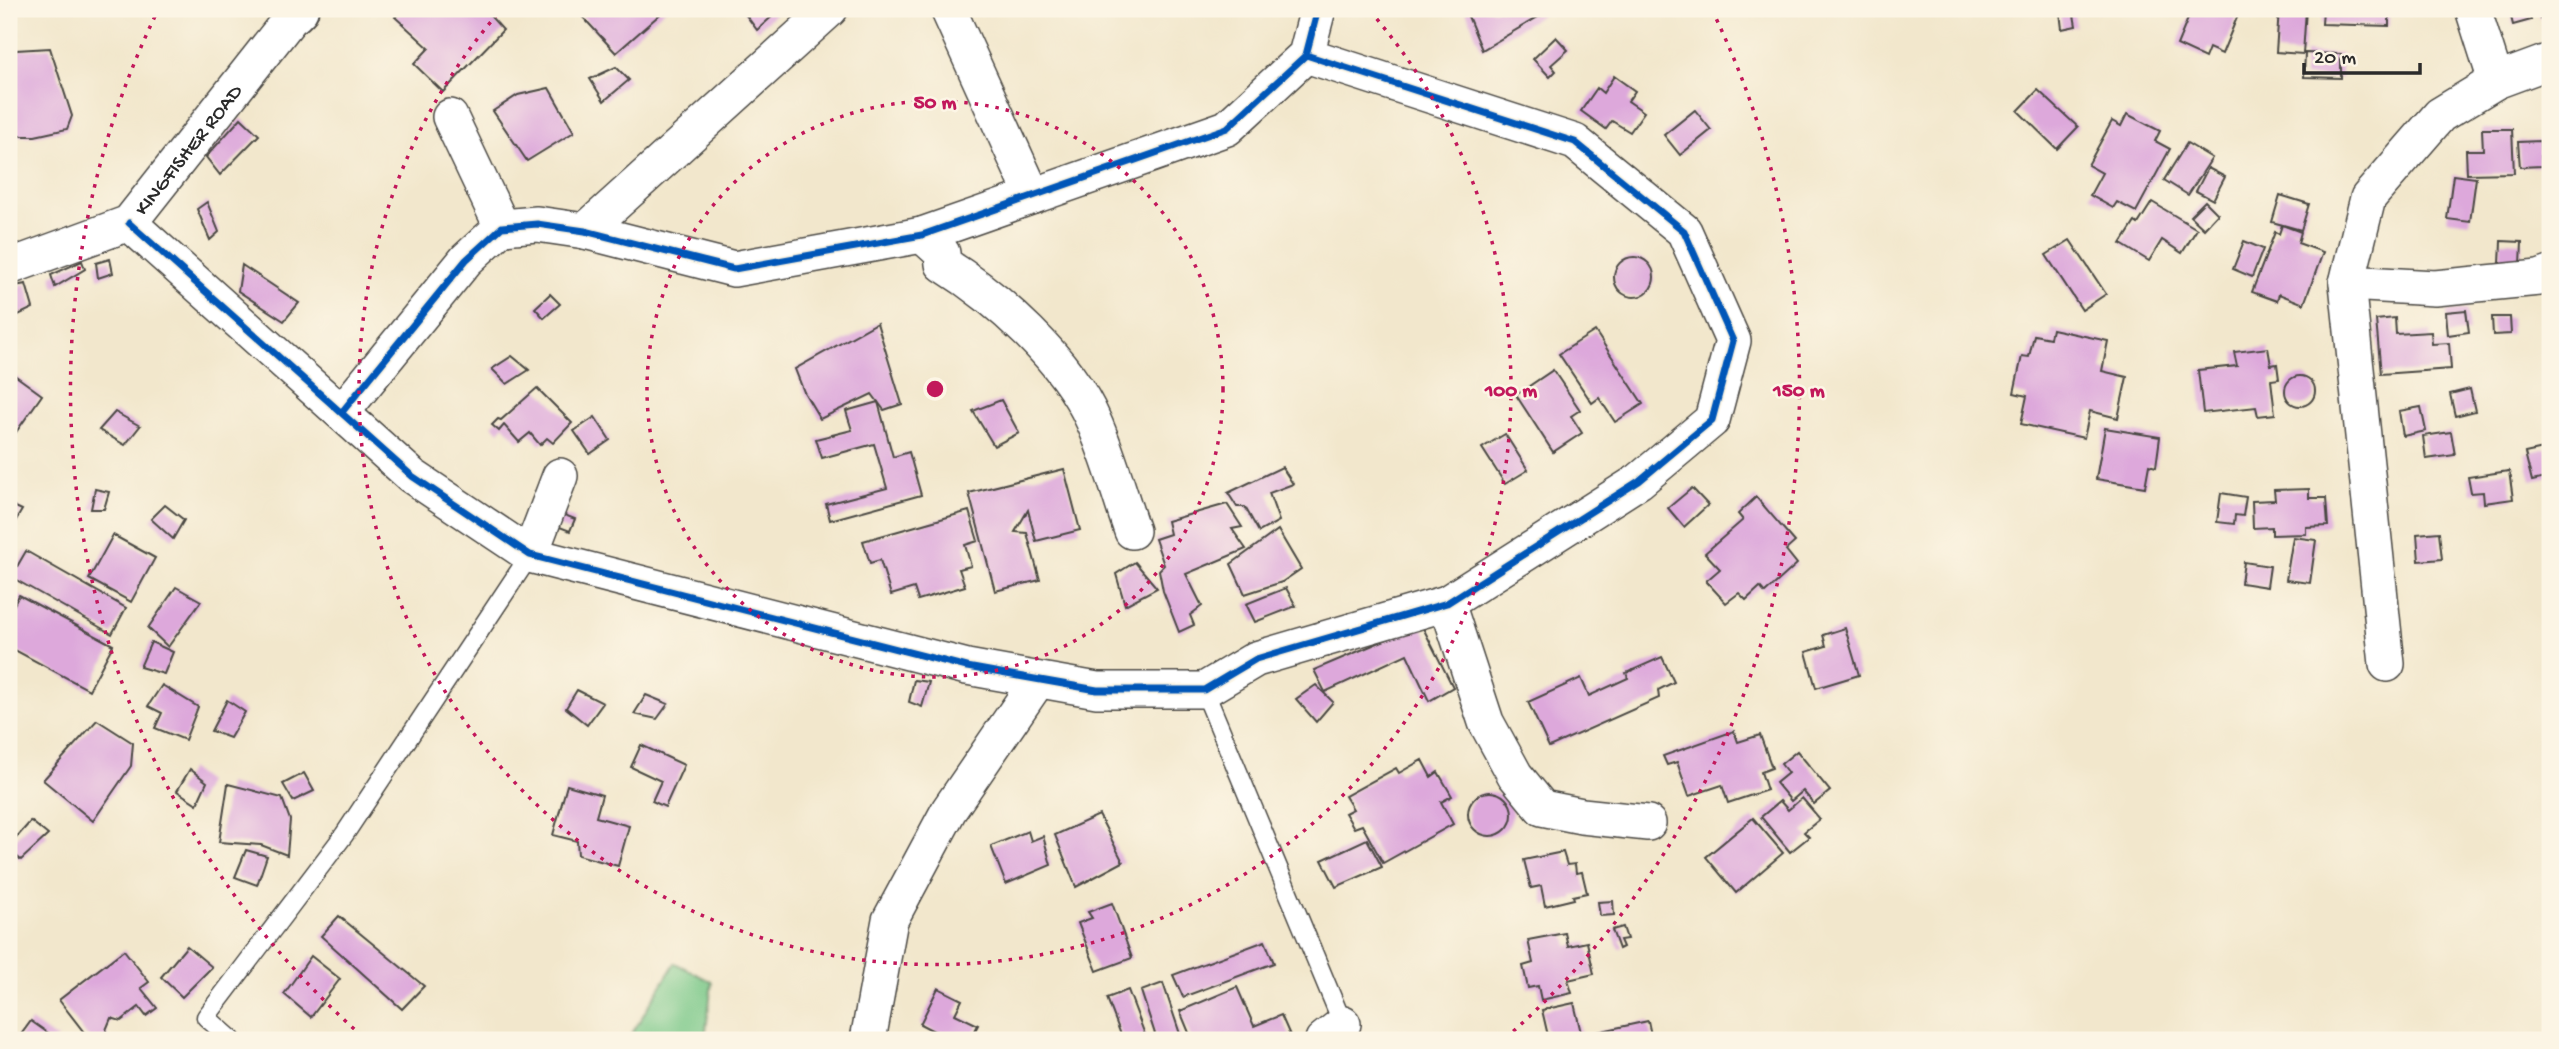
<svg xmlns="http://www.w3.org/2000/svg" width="2559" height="1049" font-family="'Gochi Hand',sans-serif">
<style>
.green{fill:#78c787;stroke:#527959;stroke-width:2}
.building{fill:#dda8db}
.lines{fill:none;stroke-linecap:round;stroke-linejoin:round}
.service-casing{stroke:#494743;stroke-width:21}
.minor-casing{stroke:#494743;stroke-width:38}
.tertiary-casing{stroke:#494743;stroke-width:42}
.service{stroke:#fff;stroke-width:18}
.minor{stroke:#fff;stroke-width:35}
.tertiary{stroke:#fff;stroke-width:38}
.cycleway-casing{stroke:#fcf5e5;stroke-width:11}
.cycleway{stroke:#0057b8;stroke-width:7}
.ring{fill:none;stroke:#c2185b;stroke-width:3.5;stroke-dasharray:3.5 7}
.labels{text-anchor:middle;stroke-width:5;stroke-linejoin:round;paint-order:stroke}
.street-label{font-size:21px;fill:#2b2b2b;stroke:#fcf5e5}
.centre{fill:#c2185b;stroke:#fcf5e5;stroke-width:3.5}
.ring-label{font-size:21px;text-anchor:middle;font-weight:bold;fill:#c2185b;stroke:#fcf5e5;stroke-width:5;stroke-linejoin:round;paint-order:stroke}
</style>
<rect width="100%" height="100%" fill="#fcf5e5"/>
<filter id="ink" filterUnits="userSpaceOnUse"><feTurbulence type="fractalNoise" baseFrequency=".0143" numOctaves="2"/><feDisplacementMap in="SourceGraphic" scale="14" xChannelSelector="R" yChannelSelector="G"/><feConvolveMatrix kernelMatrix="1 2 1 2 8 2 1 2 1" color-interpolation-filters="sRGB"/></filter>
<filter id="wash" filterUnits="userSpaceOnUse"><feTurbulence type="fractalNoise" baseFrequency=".00686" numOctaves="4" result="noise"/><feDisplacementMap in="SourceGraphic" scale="28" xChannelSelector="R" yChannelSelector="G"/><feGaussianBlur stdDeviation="1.57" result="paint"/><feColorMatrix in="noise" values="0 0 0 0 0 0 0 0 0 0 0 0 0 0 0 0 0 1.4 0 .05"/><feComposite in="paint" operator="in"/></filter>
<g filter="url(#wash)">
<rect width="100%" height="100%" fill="#f2e7cc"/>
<polygon class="green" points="675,963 712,982 705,1038 703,1040 628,1040"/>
<g id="blocks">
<g class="building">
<polygon points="403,9 484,9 503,30 443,92 414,64 429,48 395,17"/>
<polygon points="585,9 666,9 616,53 580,14"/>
<polygon points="747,9 772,9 776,13 757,30 743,11"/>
<polygon points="1465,9 1540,9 1543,14 1482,50"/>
<polygon points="2073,9 2076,26 2062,29 2060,12"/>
<polygon points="2192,9 2222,9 2238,15 2222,54 2209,48 2205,58 2177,45"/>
<polygon points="2279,9 2306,9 2303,54 2276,52"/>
<polygon points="2323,9 2389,9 2389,26 2322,24"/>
<polygon points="2509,9 2528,9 2531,20 2513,25"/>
<polygon points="2538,9 2550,9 2550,17 2540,19"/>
<polygon points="1556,37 1568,50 1551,65 1556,71 1550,77 1533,59"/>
<polygon points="50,48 72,116 67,129 35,136 9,136 9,71 16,50"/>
<polygon points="2305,53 2341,54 2341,78 2304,77"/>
<polygon points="616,67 629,80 604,101 590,79"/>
<polygon points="1614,76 1635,91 1628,101 1644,112 1630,132 1612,121 1606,129 1581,111 1597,88 1603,93"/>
<polygon points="549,88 574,132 527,161 493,111 518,95"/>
<polygon points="2038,90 2078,127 2057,149 2018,111"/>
<polygon points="1695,110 1711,130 1680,155 1664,135"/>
<polygon points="2127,114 2160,131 2155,141 2170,149 2136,212 2117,202 2113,208 2090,195 2102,173 2088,165 2112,121 2121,126"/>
<polygon points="241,118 259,135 220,175 206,157"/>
<polygon points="2482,129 2512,129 2514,173 2467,174 2466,150 2483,150"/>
<polygon points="2540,141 2542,166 2520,167 2518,142"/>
<polygon points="2187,143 2212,158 2188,195 2164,180"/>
<polygon points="2208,168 2225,177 2213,200 2196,191"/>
<polygon points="2453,175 2476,178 2470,222 2447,219"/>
<polygon points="2280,195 2309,204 2301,230 2272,222"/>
<polygon points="2205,201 2218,214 2204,229 2190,216"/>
<polygon points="207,202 219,232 210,240 197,209"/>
<polygon points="2152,202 2197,229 2182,253 2162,240 2149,261 2121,244 2135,222 2138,224"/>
<polygon points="2282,225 2301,232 2298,243 2323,252 2304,304 2279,294 2277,301 2252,292 2275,232 2279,234"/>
<polygon points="2070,240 2106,294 2082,310 2046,255"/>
<polygon points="2244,241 2263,249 2252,277 2233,269"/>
<polygon points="2501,241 2522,242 2521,265 2500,264"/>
<circle cx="1634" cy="277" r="20"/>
<polygon points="110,259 113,273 98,278 96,263"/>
<polygon points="82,261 85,269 55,287 51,275"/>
<polygon points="242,265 299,303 284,321 238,291"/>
<polygon points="26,284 33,308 10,319 9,287"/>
<polygon points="550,294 560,304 544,318 535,308"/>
<polygon points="2466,310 2469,332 2448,335 2446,312"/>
<polygon points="2492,317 2510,317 2511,334 2493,335"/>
<polygon points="2395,318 2396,334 2431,332 2432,344 2449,343 2451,369 2381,374 2376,320"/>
<polygon points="877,323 902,404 884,410 872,394 820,419 804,392 795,369"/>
<polygon points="2052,329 2108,341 2102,371 2127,377 2118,418 2090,411 2084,438 2021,424 2027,396 2014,393 2022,356 2029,357 2034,335 2050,338"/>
<polygon points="1595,331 1643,404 1615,422 1599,398 1592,403 1559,354"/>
<polygon points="2268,348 2271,365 2277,364 2279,379 2271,380 2275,414 2258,416 2256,407 2203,413 2198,370 2237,366 2234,352"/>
<polygon points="512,356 529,370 507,384 492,369"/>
<polygon points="1553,370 1580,410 1571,416 1582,433 1553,452 1516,395"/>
<polygon points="9,371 42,395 14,435 9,431"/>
<circle cx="2300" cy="391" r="15"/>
<polygon points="537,388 572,423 553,443 547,438 540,445 530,433 519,442 504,425 499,431 492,425 498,419 501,420"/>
<polygon points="2470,389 2475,411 2455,416 2450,394"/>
<polygon points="1001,400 1019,433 994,446 973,411"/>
<polygon points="878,402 893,457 909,452 921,495 830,520 826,504 887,488 874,444 822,458 816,439 852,430 846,411"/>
<polygon points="2421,407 2426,431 2403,436 2399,411"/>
<polygon points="115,412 140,426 125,445 99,430"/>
<polygon points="595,417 610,440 590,454 574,431"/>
<polygon points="2105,428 2160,437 2156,467 2149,465 2145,487 2096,479"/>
<polygon points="2451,432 2455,455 2426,459 2423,436"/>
<polygon points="1505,434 1528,470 1505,484 1482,448"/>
<polygon points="2548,448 2550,477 2532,481 2525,453"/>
<polygon points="1282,467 1293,484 1269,493 1279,521 1259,532 1245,507 1237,507 1228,493"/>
<polygon points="1064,469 1080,530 1036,541 1028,510 1015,532 1027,533 1040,580 995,591 969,493"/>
<polygon points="2509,471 2513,499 2484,503 2483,492 2471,493 2468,477"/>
<polygon points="1692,488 1708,505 1684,527 1668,508"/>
<polygon points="95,489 109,492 104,509 91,509"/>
<polygon points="2309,489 2309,498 2326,498 2328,526 2306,527 2306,534 2272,535 2272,527 2253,528 2252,501 2275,500 2274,490"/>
<polygon points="2221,493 2246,497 2243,516 2235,515 2234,524 2217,522"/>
<polygon points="1756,497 1795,542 1786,550 1797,564 1765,593 1760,587 1746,600 1739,593 1726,603 1706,581 1720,569 1705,553 1743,520 1738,514"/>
<polygon points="9,504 22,510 9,532"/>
<polygon points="1227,504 1242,527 1232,529 1246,549 1186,574 1202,606 1190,615 1194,625 1179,632 1163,591 1159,570 1164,565 1155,539 1170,534 1167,521"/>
<polygon points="165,505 184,520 173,539 151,519"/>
<polygon points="969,511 978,541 965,545 971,566 959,569 965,586 918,600 914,588 891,595 880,560 870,563 863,541"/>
<polygon points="562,514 575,519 570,531 557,526"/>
<polygon points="1278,530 1301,569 1282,582 1245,594 1231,564"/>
<polygon points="2439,532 2442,559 2419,561 2417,534"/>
<polygon points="113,535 155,558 131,602 89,579"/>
<polygon points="2293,537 2316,540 2310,583 2286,580"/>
<polygon points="26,551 126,608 112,634 11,577"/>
<polygon points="1135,562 1157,588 1125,605 1116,574"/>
<polygon points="2244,562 2270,566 2267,587 2241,583"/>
<polygon points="176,587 201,601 168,647 148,628"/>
<polygon points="1286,588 1296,606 1255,622 1246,604"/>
<polygon points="19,595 113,645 89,690 9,647 9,614"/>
<polygon points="1420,622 1453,687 1429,701 1407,654 1325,692 1314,670 1399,634"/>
<polygon points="1845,628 1859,675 1816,688 1806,652 1826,646 1823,635"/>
<polygon points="151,642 173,652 164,674 140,667"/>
<polygon points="1662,657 1674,682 1658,690 1659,698 1549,747 1528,702 1581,678 1589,696 1628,678 1626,673"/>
<polygon points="914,680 929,682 922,707 909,702"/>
<polygon points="162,685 198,707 185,740 155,728 162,713 148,706"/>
<polygon points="1316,685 1333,702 1316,722 1296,699"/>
<polygon points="577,690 603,703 587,725 566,708"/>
<polygon points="646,695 668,704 657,719 634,714"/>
<polygon points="227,700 245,712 230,738 211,731"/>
<polygon points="97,720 133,743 131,766 93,821 43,780"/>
<polygon points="1734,731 1738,742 1760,735 1772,768 1761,772 1767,790 1728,803 1722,785 1689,796 1677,762 1667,765 1663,756"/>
<polygon points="641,745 684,765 665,807 652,801 661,781 631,767"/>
<polygon points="1797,751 1830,791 1814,804 1803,791 1791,801 1776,783 1788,773 1781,764"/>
<polygon points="1422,760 1431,777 1438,772 1452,796 1441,802 1453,824 1383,863 1362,825 1354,828 1345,813 1353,809 1345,796 1396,768 1399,773"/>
<polygon points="190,769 207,782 197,804 177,791"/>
<polygon points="304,773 314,791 293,801 283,784"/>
<polygon points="228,784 282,798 290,820 287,855 261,845 219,842"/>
<polygon points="567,785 602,795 596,817 629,826 618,866 578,855 577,841 553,835"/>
<circle cx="1490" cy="814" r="22"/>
<polygon points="1802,798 1820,819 1804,832 1809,837 1790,852 1761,817 1780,801 1788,810"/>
<polygon points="1099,815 1123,862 1076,887 1055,835"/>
<polygon points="1753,818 1783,853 1736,893 1706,857"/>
<polygon points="31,821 48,835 21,860 9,850 9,846"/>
<polygon points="1028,831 1031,841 1043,836 1051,865 1006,884 991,846"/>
<polygon points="1367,839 1382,867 1336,887 1322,860"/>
<polygon points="246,850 267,856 257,885 235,877"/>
<polygon points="1563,852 1567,865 1575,864 1576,873 1582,872 1587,893 1573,896 1574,899 1545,906 1541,886 1531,888 1524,860"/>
<polygon points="1613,901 1614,915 1600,916 1598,902"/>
<polygon points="1112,903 1132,958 1097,971 1078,923 1092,918 1088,912"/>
<polygon points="339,916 424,986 402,1009 321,936"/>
<polygon points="1623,927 1627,939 1620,940 1623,947 1619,949 1612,930"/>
<polygon points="1565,933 1568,946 1587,942 1594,974 1568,980 1572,993 1541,1000 1538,986 1528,988 1523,966 1533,963 1528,940"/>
<polygon points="1265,941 1274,963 1183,997 1173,975"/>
<polygon points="187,946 212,967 182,997 161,977"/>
<polygon points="124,950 149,982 141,988 157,1008 146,1016 139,1007 121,1021 111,1018 106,1030 108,1040 90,1040 59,1000"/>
<polygon points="311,956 340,979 311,1017 284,994"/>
<polygon points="1163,983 1182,1040 1157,1040 1141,991"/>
<polygon points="1237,987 1254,1026 1281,1015 1292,1040 1200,1040 1198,1037 1192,1040 1180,1011"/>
<polygon points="938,988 962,1000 955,1014 978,1025 970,1040 951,1040 920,1024"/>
<polygon points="1128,990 1147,1040 1123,1040 1107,998"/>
<polygon points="1574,1003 1582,1037 1569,1040 1549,1040 1542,1010"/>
<polygon points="31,1021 58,1040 17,1040"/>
<polygon points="1648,1021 1652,1040 1598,1040 1597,1032"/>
</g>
</g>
</g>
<g filter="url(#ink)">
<use href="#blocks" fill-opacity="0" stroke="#494743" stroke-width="2"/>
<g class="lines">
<g class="service-casing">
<g id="service">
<polyline points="1204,690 1345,1029"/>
<polyline points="232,1040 206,1017 344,835 530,555"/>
</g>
</g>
<g class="minor-casing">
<g id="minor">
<polyline points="948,9 1033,196"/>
<polyline points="2473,9 2496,81"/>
<polyline points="450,117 502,227"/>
<polyline points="129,223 412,476 530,555 967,667 1097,690 1204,690 1256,659 1447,603 1639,481 1712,420 1733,341 1684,231 1575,142 1306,55"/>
<polyline points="585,231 830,9"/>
<path d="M922,235L942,253L943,264C998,298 1067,360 1093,420C1109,455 1119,494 1132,531"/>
<path id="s1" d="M9,267L129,223L294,14"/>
<polyline points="2347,283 2435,288 2539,278 2550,274"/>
<polyline points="342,412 466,260 502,227 537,224 585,231 734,269 922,235 1227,128 1306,55 1318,9"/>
<polyline points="530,555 560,476"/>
<polyline points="1447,603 1486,722 1515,775 1542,808 1582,816 1648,823"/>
<polyline points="2387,664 2347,283 2368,198 2440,115 2496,81 2550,61"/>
<polyline points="868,1040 890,920 949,810 1038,680"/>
<polyline points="1323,1040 1343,1024"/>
</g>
</g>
<g class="tertiary-casing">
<polyline id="tertiary" points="289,9 294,14 299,9"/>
</g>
<use href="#service" class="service"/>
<use href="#minor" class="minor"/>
<use href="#tertiary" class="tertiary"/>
<g class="cycleway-casing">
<g id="cycleway">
<polyline points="129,223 412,476 530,555 967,667 1097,690 1204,690 1256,659 1447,603 1639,481 1712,420 1733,341 1684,231 1575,142 1306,55"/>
<polyline points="342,412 466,260 502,227 537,224 585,231 734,269 922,235 1227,128 1306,55 1318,9"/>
</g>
</g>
<use href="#cycleway" class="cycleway"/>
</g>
</g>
<g class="ring">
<circle cx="935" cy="389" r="288"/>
<path d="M1370 11A576 576 0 1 1 500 11"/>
<path d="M362 1036A864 864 0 0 1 158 10M1712 10A864 864 0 0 1 1508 1036"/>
</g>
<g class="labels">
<g class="street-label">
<text dy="7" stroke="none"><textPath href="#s1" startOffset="222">KINGFISHER ROAD</textPath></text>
</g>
</g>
<circle cx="935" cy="389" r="10" class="centre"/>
<g class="ring-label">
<text x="935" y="108">50 m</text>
<text x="1511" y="396">100 m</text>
<text x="1799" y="396">150 m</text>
</g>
<rect width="2559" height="1049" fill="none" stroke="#fcf5e5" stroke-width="35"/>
<path d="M2304 63v10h116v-10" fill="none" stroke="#2b2b2b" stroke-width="3.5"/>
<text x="2314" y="63" font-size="21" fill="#2b2b2b" stroke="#fcf5e5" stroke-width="5" paint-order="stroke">20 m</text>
</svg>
